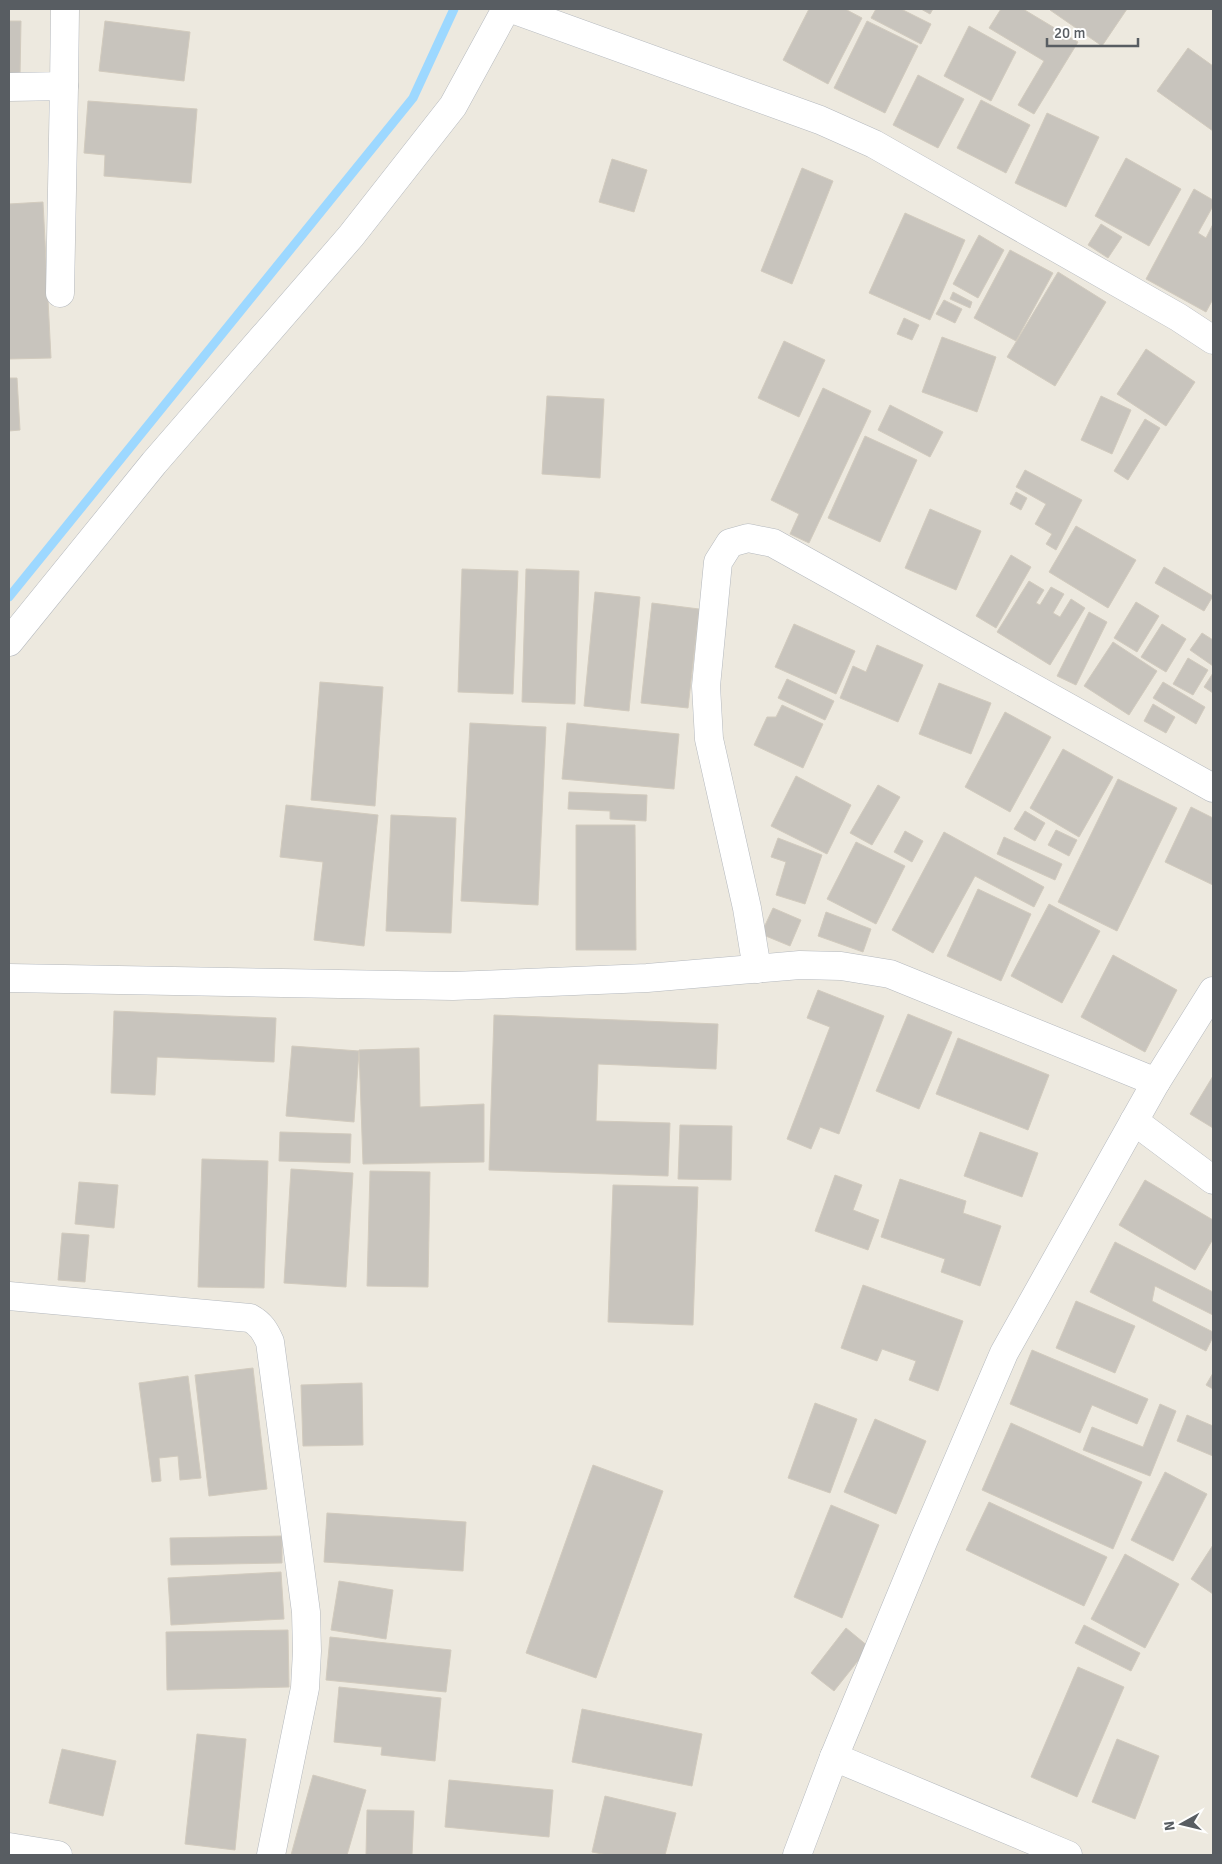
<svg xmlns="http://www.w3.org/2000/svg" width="1222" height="1864" font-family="Signika,sans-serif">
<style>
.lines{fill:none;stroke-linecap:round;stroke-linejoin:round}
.stream{stroke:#9dd8ff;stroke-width:9}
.building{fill:#c8c4bd;stroke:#d2cbbe}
.minor-casing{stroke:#b5b9be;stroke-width:29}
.minor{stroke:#fff;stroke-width:28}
</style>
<rect width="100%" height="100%" fill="#ede9df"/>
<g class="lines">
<polyline class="stream" points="9,597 413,98 454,9"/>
</g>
<g class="building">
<polygon points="809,9 845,9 862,18 828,84 783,60"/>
<polygon points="876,9 901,9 931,24 921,44 871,18"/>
<polygon points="921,9 933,9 930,14"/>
<polygon points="1001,9 1023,9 1078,42 1034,114 1018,105 1044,61 989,28"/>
<polygon points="1051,9 1127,9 1102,46 1050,10"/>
<polygon points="9,21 21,21 20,76 9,76"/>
<polygon points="105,21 190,32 184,81 99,71"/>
<polygon points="867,21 918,46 885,113 834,88"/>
<polygon points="969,26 1016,52 991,101 944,76"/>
<polygon points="1188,48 1213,66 1213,131 1157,91"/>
<polygon points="918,75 964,99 938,148 893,125"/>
<polygon points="981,100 1030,125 1006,173 957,148"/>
<polygon points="88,101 197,109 191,183 104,176 105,155 84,153"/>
<polygon points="1047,113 1099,137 1066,207 1015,183"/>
<polygon points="1126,158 1181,189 1149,246 1095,216"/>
<polygon points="612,159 647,170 634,212 599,202"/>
<polygon points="802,168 833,181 792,284 761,271"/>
<polygon points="1194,189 1213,200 1213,206 1198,233 1206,238 1213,224 1213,299 1206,312 1146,279"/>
<polygon points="43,202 51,358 9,359 9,204"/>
<polygon points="905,213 965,240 930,320 869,293"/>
<polygon points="1101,224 1122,237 1108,258 1088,245"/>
<polygon points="979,235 1004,250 978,298 953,284"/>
<polygon points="1010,250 1053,273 1016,341 974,318"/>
<polygon points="1058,272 1106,302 1055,386 1007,357"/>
<polygon points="953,292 972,302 970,308 950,299"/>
<polygon points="944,300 962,309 955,323 936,314"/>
<polygon points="904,318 919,325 912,340 897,334"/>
<polygon points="942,337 996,357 977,412 922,392"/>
<polygon points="784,341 825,360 799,417 758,398"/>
<polygon points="1146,349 1195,382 1166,426 1117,394"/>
<polygon points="9,378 17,378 20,430 9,431"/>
<polygon points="823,388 871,411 809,543 790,534 799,514 771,500"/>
<polygon points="547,396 604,399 600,478 542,474"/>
<polygon points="1101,396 1131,410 1112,454 1081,440"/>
<polygon points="890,405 943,432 930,457 878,430"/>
<polygon points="1145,419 1160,428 1128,480 1114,471"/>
<polygon points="865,436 917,460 880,542 828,518"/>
<polygon points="1025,470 1082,500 1056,550 1046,544 1052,534 1035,524 1046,504 1016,487"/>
<polygon points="1016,492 1027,498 1021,510 1010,504"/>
<polygon points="930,509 981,531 956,590 905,568"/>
<polygon points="1076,526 1136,560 1108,608 1049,572"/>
<polygon points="1011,555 1031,567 996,628 976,616"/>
<polygon points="1164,567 1213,596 1204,611 1155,583"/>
<polygon points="462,569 518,571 513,694 458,692"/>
<polygon points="526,569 579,571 575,704 522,702"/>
<polygon points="1029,581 1044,590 1036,603 1040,605 1051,587 1064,594 1053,613 1060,617 1071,599 1085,608 1050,665 997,632"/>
<polygon points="595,592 640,597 629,711 584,706"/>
<polygon points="1136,602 1159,616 1137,652 1114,638"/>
<polygon points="652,603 699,609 688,708 641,703"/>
<polygon points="1089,612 1107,622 1076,685 1057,676"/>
<polygon points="794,624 855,651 836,694 775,667"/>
<polygon points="1162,624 1186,639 1166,672 1141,657"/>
<polygon points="1202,633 1213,640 1213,666 1190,650"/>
<polygon points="1113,642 1157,671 1129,715 1084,686"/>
<polygon points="877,645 923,665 898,722 840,698 853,666 866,672"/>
<polygon points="1188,658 1208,670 1193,695 1173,684"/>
<polygon points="1213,673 1213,693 1204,687"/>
<polygon points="787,679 834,701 825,720 778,698"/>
<polygon points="320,682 383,687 375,806 311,800"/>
<polygon points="1163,682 1205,707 1196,724 1153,698"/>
<polygon points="939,683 991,703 971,754 919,734"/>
<polygon points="1153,704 1175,717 1166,733 1144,721"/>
<polygon points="782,705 823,724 803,768 754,745 767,717 776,717"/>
<polygon points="1005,712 1051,737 1010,812 965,787"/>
<polygon points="470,723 546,727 538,905 461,901"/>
<polygon points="567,723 679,734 674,789 562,779"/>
<polygon points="1063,749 1113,777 1079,837 1030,808"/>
<polygon points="796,776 851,805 827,854 771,826"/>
<polygon points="1118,779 1177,808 1117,931 1058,902"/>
<polygon points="878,785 900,797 872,845 850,833"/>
<polygon points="569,792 647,795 646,821 610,819 610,811 568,809"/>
<polygon points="286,805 378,815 364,946 314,940 323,862 280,857"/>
<polygon points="1191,807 1213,818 1213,885 1165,862"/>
<polygon points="1025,811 1045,823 1035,841 1014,829"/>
<polygon points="391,815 456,818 451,933 386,931"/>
<polygon points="576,825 635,825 636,950 576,950"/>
<polygon points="1056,830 1077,840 1069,856 1048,845"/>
<polygon points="905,831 923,841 912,862 894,852"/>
<polygon points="944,832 1044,887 1034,907 975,876 933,953 892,930"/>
<polygon points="1004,837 1062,864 1055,880 997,854"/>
<polygon points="778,838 822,855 805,904 776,895 786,862 771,857"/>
<polygon points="856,842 905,866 876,924 827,899"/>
<polygon points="978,889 1031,914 1001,981 947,956"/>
<polygon points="1049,904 1100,931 1062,1003 1011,976"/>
<polygon points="773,908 801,920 790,946 761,934"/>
<polygon points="826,912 871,929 863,952 818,936"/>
<polygon points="1113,955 1177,990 1145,1052 1081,1017"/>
<polygon points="818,990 884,1016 839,1134 820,1127 811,1149 787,1139 830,1027 807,1018"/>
<polygon points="114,1011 276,1018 274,1062 157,1057 155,1095 111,1093"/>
<polygon points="908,1014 952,1032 919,1109 876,1091"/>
<polygon points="494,1015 718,1024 716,1069 598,1064 596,1121 670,1123 668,1176 489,1170"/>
<polygon points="958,1038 1049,1075 1028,1130 936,1094"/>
<polygon points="292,1046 359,1051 354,1122 286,1116"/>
<polygon points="419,1048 420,1107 484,1104 484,1162 363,1164 359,1050"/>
<polygon points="1213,1076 1213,1128 1190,1114"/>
<polygon points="680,1125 732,1126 731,1180 678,1179"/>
<polygon points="280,1132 351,1134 350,1163 279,1161"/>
<polygon points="980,1132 1038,1153 1022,1197 964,1176"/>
<polygon points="202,1159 268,1161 264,1288 198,1287"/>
<polygon points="291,1169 353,1173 346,1287 284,1283"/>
<polygon points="370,1171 430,1172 428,1287 367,1286"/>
<polygon points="835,1175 862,1185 853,1210 879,1220 868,1250 815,1231"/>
<polygon points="900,1179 966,1201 963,1213 1001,1226 980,1286 941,1272 945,1259 881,1237"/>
<polygon points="1145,1180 1213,1220 1213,1239 1195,1270 1119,1225"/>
<polygon points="79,1182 118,1185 114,1228 75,1224"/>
<polygon points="613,1185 698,1187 693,1325 608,1322"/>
<polygon points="62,1233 89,1235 85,1282 58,1280"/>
<polygon points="1115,1242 1213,1292 1213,1315 1155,1286 1152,1301 1213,1332 1213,1337 1206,1351 1090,1292"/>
<polygon points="863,1285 963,1321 938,1391 909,1380 916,1361 882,1349 877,1361 841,1348"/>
<polygon points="1076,1301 1135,1326 1115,1373 1056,1348"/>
<polygon points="1032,1350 1148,1399 1137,1424 1092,1405 1080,1433 1010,1404"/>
<polygon points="253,1368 267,1489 209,1496 195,1375"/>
<polygon points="1213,1373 1213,1389 1206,1385"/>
<polygon points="188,1376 201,1478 180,1480 178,1456 159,1458 161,1481 152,1482 139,1383"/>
<polygon points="362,1383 363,1445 303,1446 301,1385"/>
<polygon points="815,1403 857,1419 830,1493 788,1478"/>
<polygon points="1160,1404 1176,1411 1150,1476 1083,1450 1092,1427 1143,1447"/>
<polygon points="1187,1415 1213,1426 1213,1456 1177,1441"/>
<polygon points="875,1419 926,1441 896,1514 844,1492"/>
<polygon points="1011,1423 1142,1482 1113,1549 982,1490"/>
<polygon points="593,1465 663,1491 596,1678 526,1653"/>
<polygon points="1165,1472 1207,1494 1173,1561 1131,1540"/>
<polygon points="989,1502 1107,1557 1084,1606 966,1550"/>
<polygon points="831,1505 879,1525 842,1618 794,1597"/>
<polygon points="327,1513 466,1522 463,1571 324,1562"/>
<polygon points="282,1536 282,1563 171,1565 170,1538"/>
<polygon points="1213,1545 1213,1594 1191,1579"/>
<polygon points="1125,1554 1179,1584 1145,1648 1091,1619"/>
<polygon points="281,1572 284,1619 171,1625 168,1578"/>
<polygon points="339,1581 393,1590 386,1639 331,1630"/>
<polygon points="1084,1625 1140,1653 1131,1671 1075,1643"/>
<polygon points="846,1628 869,1647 834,1691 811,1673"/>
<polygon points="288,1630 289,1687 167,1690 166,1632"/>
<polygon points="330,1637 451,1650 446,1692 326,1680"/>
<polygon points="1078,1667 1124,1687 1077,1797 1031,1777"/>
<polygon points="339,1687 441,1698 435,1761 381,1755 382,1747 334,1742"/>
<polygon points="582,1709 702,1734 692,1786 572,1762"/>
<polygon points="197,1734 246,1739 235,1850 185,1844"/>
<polygon points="1117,1739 1159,1756 1135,1819 1092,1802"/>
<polygon points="62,1749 116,1761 103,1816 49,1803"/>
<polygon points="313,1775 366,1790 347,1855 291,1855"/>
<polygon points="449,1780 553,1790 549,1837 445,1827"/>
<polygon points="605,1796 676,1813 665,1855 608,1855 592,1852"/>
<polygon points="367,1810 414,1811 412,1855 366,1855"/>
</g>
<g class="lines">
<g class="minor-casing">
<g id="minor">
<polyline points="512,9 820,120 874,144 1178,317 1213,340"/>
<polyline points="9,87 64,86 65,9"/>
<polyline points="60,293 64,86"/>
<polyline points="9,642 154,463 351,236 453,106 506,9"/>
<polyline points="757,969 747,908 709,739 706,686 718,562 730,543 748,538 773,543 1213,788"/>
<polyline points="9,978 453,986 647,978 800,965 841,966 890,974 1156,1082"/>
<polyline points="1134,1121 1213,1180"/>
<path d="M9,1296L250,1318C261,1324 265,1331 270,1342L306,1612L307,1651L305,1688L271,1855"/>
<polyline points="834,1757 1068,1855"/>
<polyline points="9,1847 58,1855"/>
<polyline points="797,1855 834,1757 923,1542 1004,1353 1156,1082 1213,991"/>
</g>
</g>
<use href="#minor" class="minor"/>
</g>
<rect width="1222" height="1864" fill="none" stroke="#585d62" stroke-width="20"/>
<g transform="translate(1182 1824) rotate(262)" stroke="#ffffff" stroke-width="4" paint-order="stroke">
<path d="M0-4L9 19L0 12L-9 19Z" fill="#585d62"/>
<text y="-8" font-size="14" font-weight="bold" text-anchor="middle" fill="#585d62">N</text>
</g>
<path d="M1047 38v8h91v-8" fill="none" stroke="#585d62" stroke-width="2.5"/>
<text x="1054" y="38" font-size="15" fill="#585d62" stroke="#ffffff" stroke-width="4" paint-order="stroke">20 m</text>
</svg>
